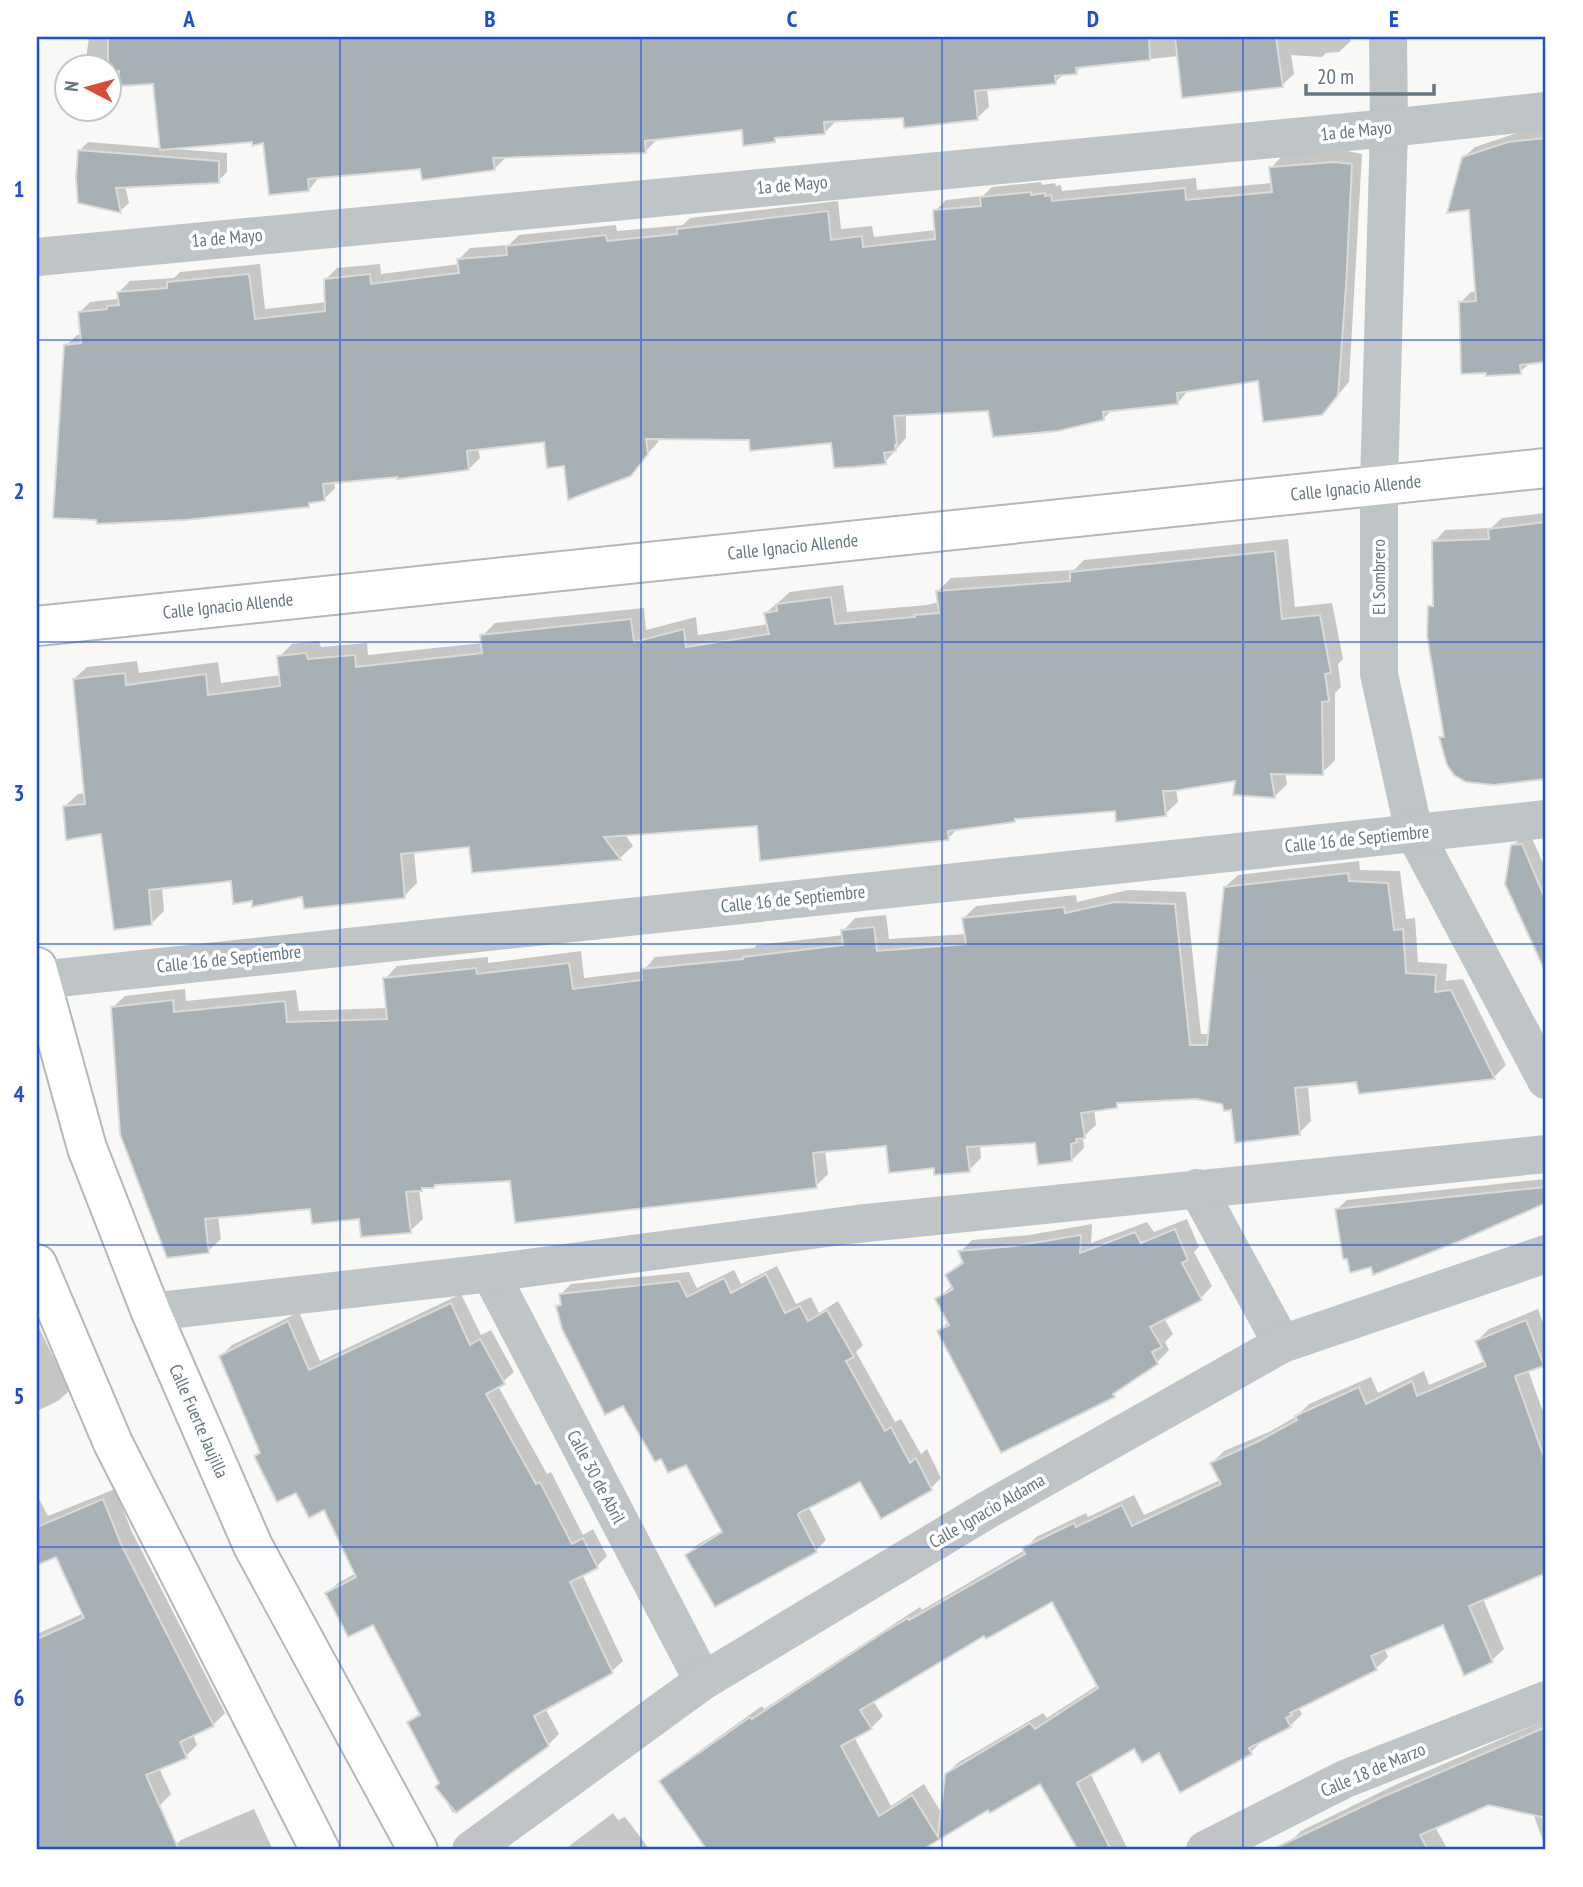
<svg xmlns="http://www.w3.org/2000/svg" width="1583" height="1887" font-family="'PT Sans Narrow',sans-serif">
<style>
.shadow{fill:#0003;fill-rule:evenodd}
.building{fill:#a7b0b5;stroke:#dadad8;stroke-width:2;fill-rule:evenodd}
.lines{fill:none;stroke-linecap:round;stroke-linejoin:round}
.secondary-casing{stroke:#b2b8bc;stroke-width:42}
.street{stroke:#bfc4c7;stroke-width:38}
.secondary{stroke:#fff;stroke-width:38}
.grid{fill:none;stroke:#1d4ed8;stroke-width:2;stroke-opacity:0.55}
.labels{text-anchor:middle;stroke-width:7;stroke-linejoin:round;paint-order:stroke}
.street-label{font-size:18px;fill:#65767f;stroke:#fff}
.neatline{fill:none;stroke:#1d4ed8;stroke-width:2.5}
.grid-label{font-size:23px;text-anchor:middle;font-weight:bold;fill:#1d4ed8}
</style>
<rect width="100%" height="100%" fill="#f8f8f6"/>
<g class="shadow">
<polygon points="89,37 1350,37 1351,41 1339,52 1326,53 1322,57 1291,55 1294,74 1282,85 1179,56 1082,66 1076,72 1065,73 1055,82 987,88 989,107 977,118 905,116 836,121 825,132 779,136 774,140 743,128 657,139 646,151 506,157 494,169 422,167 320,176 309,190 265,141 175,147 175,149 227,153 227,172 218,181 125,186 129,203 120,211 79,151 88,142 161,148 155,82 108,85 108,66 85,66"/>
<polygon points="1546,129 1546,360 1531,362 1520,372 1460,303 1471,292 1477,292 1470,208 1463,158 1475,147 1520,132"/>
<polygon points="1347,151 1362,154 1349,382 1332,402 1260,379 1188,390 1178,403 1113,409 1103,419 990,409 906,414 906,438 885,462 833,441 657,438 658,442 630,474 566,464 545,440 478,448 480,458 469,469 334,481 335,488 324,499 312,501 308,505 66,346 77,335 82,334 79,313 90,302 117,299 120,296 119,292 130,281 174,278 180,272 260,264 265,309 327,302 326,279 337,268 380,264 381,274 460,264 459,259 470,248 509,245 519,235 616,225 617,231 683,225 690,218 838,201 841,229 872,226 874,237 936,230 935,211 946,200 983,196 992,187 1041,182 1042,185 1055,183 1056,186 1061,185 1062,191 1196,178 1197,190 1272,183 1271,168 1281,157"/>
<polygon points="1546,513 1546,777 1494,783 1440,738 1445,734 1430,607 1435,602 1434,542 1445,530 1491,528 1502,518"/>
<polygon points="1288,539 1295,607 1332,603 1343,659 1338,664 1341,687 1335,693 1335,760 1322,773 1285,772 1287,784 1275,796 1237,778 1176,789 1178,802 1165,814 1116,809 1018,816 1014,820 959,827 948,839 759,824 624,833 633,846 620,858 474,871 470,845 414,851 417,883 404,896 304,895 254,900 232,879 162,887 164,911 151,924 102,832 65,806 78,794 86,793 74,679 87,667 137,661 139,673 218,662 221,683 281,675 279,657 292,644 319,641 321,647 367,643 368,655 483,643 482,636 495,623 644,608 646,630 696,617 698,635 768,624 766,613 790,592 843,585 847,612 927,605 939,602 938,591 951,578 1074,570 1084,560"/>
<polygon points="1531,836 1546,870 1546,910 1523,920 1513,846 1522,837"/>
<polygon points="1359,861 1360,870 1400,871 1406,919 1415,918 1418,962 1447,964 1446,981 1463,979 1506,1065 1494,1077 1360,1092 1357,1081 1308,1085 1311,1121 1299,1133 1232,1108 1224,1103 1196,1097 1122,1101 1116,1106 1094,1109 1096,1125 1083,1137 1084,1148 1072,1160 1037,1142 980,1145 981,1158 969,1170 936,1166 888,1144 825,1150 828,1174 816,1186 511,1179 436,1183 419,1190 423,1219 410,1231 361,1217 312,1207 218,1216 221,1239 208,1251 112,1008 125,996 185,989 186,1001 296,990 299,1011 388,1008 385,979 397,966 488,957 488,963 581,951 584,978 643,971 655,957 754,948 757,945 844,935 843,931 855,918 886,915 889,939 966,934 964,918 976,906 1076,895 1077,902 1128,890 1186,892 1201,1034 1210,1034 1225,887 1238,875"/>
<polygon points="1546,1179 1546,1200 1374,1273 1372,1265 1337,1209 1347,1200"/>
<polygon points="1187,1219 1199,1247 1194,1252 1212,1286 1201,1298 1164,1318 1173,1334 1165,1342 1169,1350 1157,1362 1125,1383 1114,1395 939,1331 949,1321 937,1299 953,1285 947,1275 964,1260 960,1252 972,1240 1029,1235 1092,1224 1091,1243 1147,1222 1154,1232"/>
<polygon points="777,1266 796,1304 811,1297 819,1313 838,1301 863,1345 856,1352 895,1422 901,1419 921,1454 927,1449 941,1478 931,1488 861,1480 808,1506 826,1540 816,1550 687,1555 697,1545 723,1530 686,1463 624,1404 558,1306 562,1302 561,1294 571,1284 689,1272 697,1288 734,1270 741,1284"/>
<polygon points="461,1294 481,1335 491,1330 514,1372 498,1386 547,1474 551,1472 583,1535 593,1529 607,1556 597,1566 582,1574 623,1661 612,1671 545,1708 559,1734 548,1745 453,1813 437,1787 441,1783 410,1722 420,1712 373,1622 327,1594 338,1583 356,1573 325,1508 296,1490 256,1456 261,1451 221,1356 232,1345 299,1312 320,1361"/>
<path d="M1538,1309L1546,1331V1361L1528,1370L1546,1420V1573L1483,1599L1504,1649L1492,1660L1444,1623L1384,1648L1388,1657L1376,1668L1298,1707L1302,1714L1290,1726L1263,1740L1251,1752L1160,1750L1134,1746L1090,1773L1128,1850H1080L1041,1782L988,1808L918,1850H709L662,1781L673,1770L762,1706L764,1709L920,1607L922,1610L1025,1550L1036,1537L1086,1513L1088,1517L1134,1495L1144,1515L1220,1480L1212,1463L1224,1451L1271,1431L1297,1416L1309,1404L1371,1377L1378,1393L1424,1371L1429,1385L1485,1361L1477,1341L1489,1329ZM1052,1600L1098,1685L1047,1718L1043,1713L959,1762L946,1774L942,1814L924,1784L891,1806L854,1737L871,1728L883,1716L873,1701L985,1633Z"/>
<polygon points="39,1328 70,1390 58,1401 37,1411 37,1329"/>
<polygon points="115,1489 132,1532 225,1713 213,1725 193,1734 197,1745 186,1756 159,1768 171,1794 159,1806 88,1837 94,1850 37,1850 37,1634 84,1613 57,1555 37,1563 37,1495 48,1516"/>
<polygon points="1546,1720 1546,1849 1533,1813 1489,1803 1435,1827 1448,1850 1292,1850 1288,1844 1301,1831 1395,1785"/>
<polygon points="254,1809 273,1850 171,1850 181,1840"/>
<polygon points="613,1813 618,1820 625,1817 650,1850 564,1850"/>
</g>
<g class="building">
<polygon points="108,37 1149,37 1150,60 1076,68 1077,74 1055,76 1056,84 975,91 978,120 904,128 903,118 824,122 825,134 775,138 775,142 743,146 742,130 645,141 646,153 493,158 495,170 422,180 420,169 308,179 309,191 269,195 263,143 252,146 252,142 160,150 153,84 118,86 119,71 108,71"/>
<polygon points="1175,37 1276,37 1283,87 1182,98"/>
<polygon points="1546,138 1546,362 1520,365 1521,374 1486,376 1486,373 1461,374 1459,302 1476,301 1469,210 1447,213 1462,157 1508,142"/>
<polygon points="78,150 219,161 219,183 116,188 121,213 78,203 76,178"/>
<polygon points="1335,162 1352,164 1346,286 1338,395 1322,415 1263,422 1258,381 1177,393 1178,404 1103,412 1104,420 1058,431 993,437 988,411 894,416 897,445 895,445 896,451 884,453 886,464 854,467 834,468 831,443 750,451 749,440 646,439 648,454 631,476 568,500 564,466 547,468 544,442 467,451 469,470 397,479 397,477 323,484 325,501 309,503 309,507 185,520 97,524 96,520 53,518 64,345 81,343 78,312 107,309 107,306 119,305 117,292 167,288 167,282 249,274 255,319 325,311 324,279 370,274 371,284 459,273 457,259 507,255 506,246 606,235 607,241 677,234 677,229 828,211 831,240 862,236 863,247 935,239 933,210 981,206 980,197 1031,192 1031,195 1045,193 1045,196 1051,195 1052,201 1185,188 1186,200 1272,192 1269,167"/>
<polygon points="1546,522 1546,779 1494,785 1466,782 1454,775 1447,765 1439,737 1444,737 1427,636 1428,606 1433,606 1432,541 1489,539 1488,529"/>
<polygon points="1275,551 1282,619 1320,615 1331,673 1325,674 1329,701 1322,702 1323,775 1271,774 1275,798 1233,795 1235,781 1172,791 1163,791 1166,816 1116,822 1115,811 1015,819 1015,822 948,831 949,840 760,861 757,826 604,837 621,860 472,873 469,847 401,854 405,898 304,909 302,897 252,907 252,901 233,904 231,881 149,890 152,925 114,930 101,834 66,840 63,806 85,804 73,679 125,673 126,685 206,674 208,695 280,686 277,656 306,653 308,659 355,655 356,667 482,653 480,635 631,619 634,642 684,629 686,647 769,634 764,613 777,611 776,604 831,597 835,624 915,617 914,615 939,613 936,591 1070,581 1070,572"/>
<polygon points="1522,844 1546,901 1546,966 1543,967 1505,884 1511,845"/>
<polygon points="1348,873 1349,881 1388,883 1394,930 1403,929 1406,973 1436,975 1435,992 1451,990 1495,1079 1359,1094 1356,1082 1295,1088 1300,1135 1235,1143 1231,1110 1224,1111 1222,1104 1196,1099 1117,1103 1117,1108 1081,1113 1085,1138 1076,1139 1077,1142 1071,1144 1072,1161 1038,1165 1035,1143 967,1147 970,1172 934,1175 934,1168 889,1173 886,1146 813,1153 817,1188 515,1223 510,1181 435,1185 434,1188 422,1188 422,1191 406,1192 411,1233 361,1237 359,1219 312,1224 310,1209 205,1219 209,1253 167,1258 120,1134 111,1007 173,1000 174,1012 285,1001 287,1022 387,1019 383,978 476,968 477,974 569,963 573,989 642,980 641,969 743,959 743,957 843,945 841,930 874,927 877,951 966,944 962,918 1064,907 1065,913 1115,902 1175,904 1190,1045 1207,1045 1224,887"/>
<polygon points="1546,1187 1546,1203 1460,1241 1373,1275 1371,1267 1350,1273 1347,1259 1343,1259 1335,1209"/>
<polygon points="1175,1229 1188,1260 1182,1263 1202,1300 1150,1327 1162,1347 1152,1352 1158,1364 1113,1394 1115,1397 1001,1453 937,1331 949,1325 935,1299 953,1289 945,1275 963,1263 958,1251 1015,1246 1081,1235 1080,1253 1135,1232 1141,1243"/>
<polygon points="766,1274 785,1313 800,1306 808,1321 827,1310 854,1357 846,1361 885,1431 891,1427 910,1463 916,1458 932,1490 881,1519 860,1482 799,1513 798,1515 817,1552 715,1607 685,1555 722,1532 686,1465 668,1473 661,1459 655,1462 623,1406 605,1415 562,1329 556,1306 561,1305 559,1294 679,1281 687,1297 724,1278 731,1293"/>
<polygon points="451,1303 470,1345 480,1339 505,1384 486,1394 536,1484 540,1482 572,1544 583,1538 598,1568 570,1582 613,1673 534,1716 549,1746 456,1813 435,1787 439,1783 407,1722 420,1715 373,1625 348,1637 325,1593 356,1577 324,1510 309,1518 296,1493 277,1502 254,1456 260,1453 219,1356 288,1321 309,1370"/>
<path d="M1526,1320L1544,1366L1515,1376L1546,1463V1573L1469,1606L1493,1662L1464,1676L1443,1625L1371,1656L1377,1670L1290,1713L1292,1715L1286,1718L1291,1727L1249,1748L1252,1754L1180,1793L1159,1753L1142,1763L1134,1749L1077,1783L1111,1850H1078L1040,1784L990,1813L988,1810L922,1850H707L659,1781L750,1717L752,1719L881,1634L908,1618L909,1620L1025,1554L1022,1548L1074,1523L1076,1527L1122,1505L1132,1526L1221,1484L1210,1463L1257,1442L1297,1420L1295,1416L1359,1387L1366,1404L1412,1381L1417,1396L1486,1366L1475,1341ZM1052,1602L1098,1688L1035,1729L1030,1723L945,1774L938,1837L912,1795L879,1816L841,1746L872,1729L860,1710L984,1636L986,1639Z"/>
<polygon points="103,1499 121,1544 214,1726 180,1742 187,1758 146,1775 179,1850 37,1850 37,1639 84,1618 56,1557 37,1565 37,1527"/>
<polygon points="1546,1727 1546,1818 1489,1805 1420,1835 1428,1850 1271,1850 1380,1798"/>
</g>
<g class="lines">
<g class="secondary-casing">
<g id="secondary">
<path id="s1" d="M37,626L1546,468"/>
<path id="s2" d="M37,967L87,1148L151,1312L253,1546L418,1850"/>
<polyline points="37,1264 113,1443 320,1850"/>
</g>
</g>
<g class="street">
<polyline points="1388,37 1389,128 1379,484 1379,674 1414,832 1546,1080"/>
<polyline points="37,257 1389,128 1546,111"/>
<polyline points="39,980 1546,819"/>
<polyline points="1197,1188 1282,1344"/>
<polyline points="490,1273 703,1681"/>
<polyline points="151,1312 490,1273 857,1224 1546,1154"/>
<polyline points="471,1850 703,1681 989,1509 1282,1344 1546,1254"/>
<polyline points="1205,1850 1345,1779 1546,1700"/>
</g>
<use href="#secondary" class="secondary"/>
</g>
<path class="grid" d="M340,37V1850M641,37V1850M942,37V1850M1243,37V1850M37,340H1546M37,642H1546M37,944H1546M37,1245H1546M37,1547H1546"/>
<g class="labels">
<g class="street-label">
<text transform="translate(1356 131) rotate(-6)" y="6">1a de Mayo</text>
<text transform="translate(792 185) rotate(-5)" y="6">1a de Mayo</text>
<text transform="translate(227 238) rotate(-5)" y="6">1a de Mayo</text>
<text dy="6" stroke="none"><textPath href="#s1" startOffset="1326">Calle Ignacio Allende</textPath></text>
<text dy="6" stroke="none"><textPath href="#s1" startOffset="760">Calle Ignacio Allende</textPath></text>
<text transform="translate(1379 577) rotate(-90)" y="6">El Sombrero</text>
<text dy="6" stroke="none"><textPath href="#s1" startOffset="192">Calle Ignacio Allende</textPath></text>
<text transform="translate(1357 839) rotate(-6)" y="6">Calle 16 de Septiembre</text>
<text transform="translate(793 899) rotate(-6)" y="6">Calle 16 de Septiembre</text>
<text transform="translate(229 959) rotate(-6)" y="6">Calle 16 de Septiembre</text>
<text dy="6" stroke="none"><textPath href="#s2" startOffset="483">Calle Fuerte Jaujilla</textPath></text>
<text transform="translate(596 1477) rotate(62)" y="6">Calle 30 de Abril</text>
<text transform="translate(987 1511) rotate(-30)" y="6">Calle Ignacio Aldama</text>
<text transform="translate(1373 1770) rotate(-23)" y="6">Calle 18 de Marzo</text>
</g>
</g>
<rect width="1583" height="1887" fill="none" stroke="#ffffff" stroke-width="77"/>
<g transform="translate(88 88) rotate(276)"><circle r="33" fill="#ffffff" stroke="#c1c8cc" stroke-width="2"/>
<path d="M0-5L12 26L0 18L-12 26Z" fill="#d94d35"/>
<text y="-10" font-size="19" font-weight="bold" text-anchor="middle" fill="#65767f">N</text>
</g>
<path d="M1306 84v10h128v-10" fill="none" stroke="#65767f" stroke-width="3.5"/>
<text x="1317" y="84" font-size="21" fill="#65767f" stroke="#ffffff" stroke-width="5" paint-order="stroke">20 m</text>
<rect x="38" y="38" width="1506" height="1810" class="neatline"/>
<g class="grid-label">
<text x="189" y="27">A</text>
<text x="490" y="27">B</text>
<text x="792" y="27">C</text>
<text x="1093" y="27">D</text>
<text x="1394" y="27">E</text>
<text x="19" y="197">1</text>
<text x="19" y="499">2</text>
<text x="19" y="801">3</text>
<text x="19" y="1102">4</text>
<text x="19" y="1404">5</text>
<text x="19" y="1706">6</text>
</g>
</svg>
